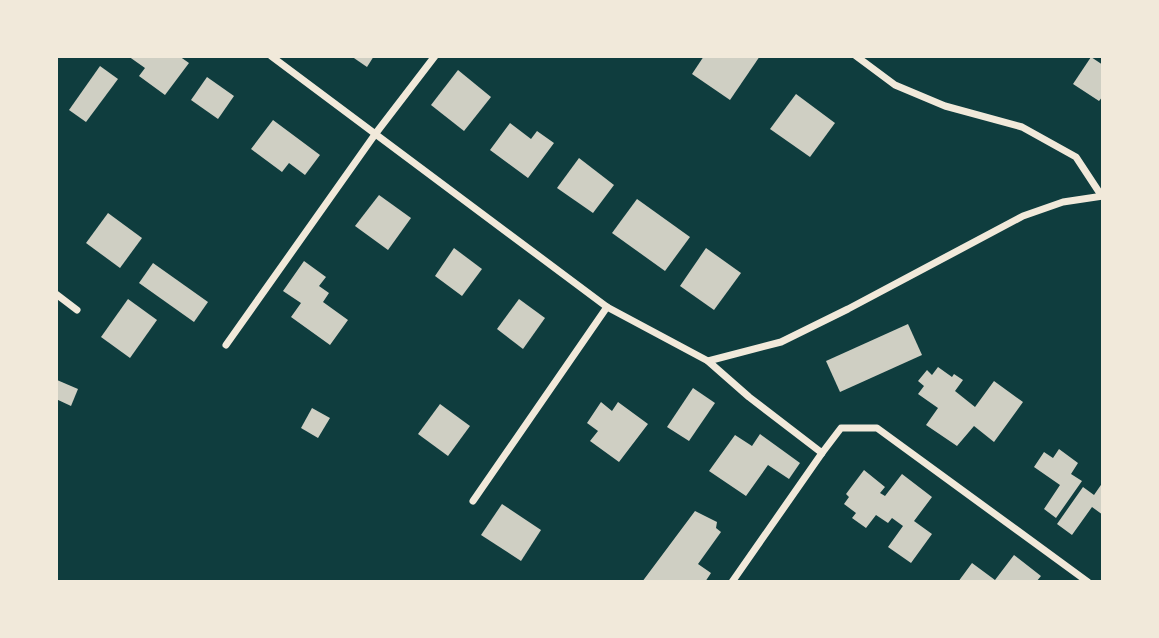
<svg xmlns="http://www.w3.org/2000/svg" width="1159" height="638" font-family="'Open Sans',sans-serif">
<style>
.building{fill:#cfcfc3}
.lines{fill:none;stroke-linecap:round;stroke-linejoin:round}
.minor{stroke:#f1e9da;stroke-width:7}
</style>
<rect width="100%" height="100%" fill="#0f3d3e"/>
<g class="building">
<polygon points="128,56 179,56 189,63 165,95 139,76 145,68"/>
<polygon points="351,56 374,56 367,67"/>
<polygon points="704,56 760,56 730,100 692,74"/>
<polygon points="1091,57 1103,65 1103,96 1099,101 1073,84"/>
<polygon points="100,66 118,79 86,122 69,110"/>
<polygon points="458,70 491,97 464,131 431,105"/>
<polygon points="207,77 234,96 218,119 191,100"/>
<polygon points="796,94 835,123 810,157 770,129"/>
<polygon points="273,120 320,155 305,175 289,163 282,172 251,149"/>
<polygon points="510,123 531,139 537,131 554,143 528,178 490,150"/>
<polygon points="579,158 614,185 593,213 557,188"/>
<polygon points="379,195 411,218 388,250 355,226"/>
<polygon points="637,199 690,237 665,271 612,233"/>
<polygon points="108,213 142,238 120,268 86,243"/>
<polygon points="454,248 482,269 462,296 435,276"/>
<polygon points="706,248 741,273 714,310 680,286"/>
<polygon points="304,261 326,277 319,286 329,293 323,302 348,320 330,345 291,317 301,303 283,291"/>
<polygon points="153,263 208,302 194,322 139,283"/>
<polygon points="128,299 157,320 130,358 101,337"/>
<polygon points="519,299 545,318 523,349 497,329"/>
<polygon points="908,324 922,355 840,392 826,361"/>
<polygon points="938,367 952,377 954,374 963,380 955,391 975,407 994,381 1023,402 994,442 974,426 957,446 926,425 938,408 918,394 924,386 918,381 927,370 932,375"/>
<polygon points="57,380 78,389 71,406 56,399"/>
<polygon points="693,388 715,403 689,441 667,427"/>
<polygon points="601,402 612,411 618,402 648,424 619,462 590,441 598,431 587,423"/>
<polygon points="440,404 470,426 448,456 418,434"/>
<polygon points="312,408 330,418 318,438 301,428"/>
<polygon points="760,434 800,463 789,479 768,465 746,496 709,471 735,435 752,446"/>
<polygon points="1059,449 1078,463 1071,474 1082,481 1056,518 1044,509 1060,485 1034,467 1044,452 1053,458"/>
<polygon points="864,470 885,487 880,493 885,496 902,474 932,497 914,521 932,534 911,563 888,547 903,526 892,518 888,523 876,515 866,528 852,518 856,513 844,504 849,497 846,494"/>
<polygon points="1103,482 1103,515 1092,507 1072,535 1057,524 1083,487 1094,495"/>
<polygon points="502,504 541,530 521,561 481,535"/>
<polygon points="695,511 717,522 716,528 721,532 698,564 711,573 705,582 642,582"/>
<polygon points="1014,555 1041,576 1036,582 958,582 972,563 995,580"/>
</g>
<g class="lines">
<g class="minor">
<polyline points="271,56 607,307 708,361 781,342 848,309 1023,216 1063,202 1103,196"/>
<polyline points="856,56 895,85 945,106 1022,127 1076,157 1101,195"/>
<polyline points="56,294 77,310"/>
<polyline points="226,345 376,133 435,56"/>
<polyline points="708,361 749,397 822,453 841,428 877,428 1088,582"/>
<polyline points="473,501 607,307"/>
<polyline points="732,582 822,453"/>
</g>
</g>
<rect width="1159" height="638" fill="none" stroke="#f1e9da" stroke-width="116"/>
</svg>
